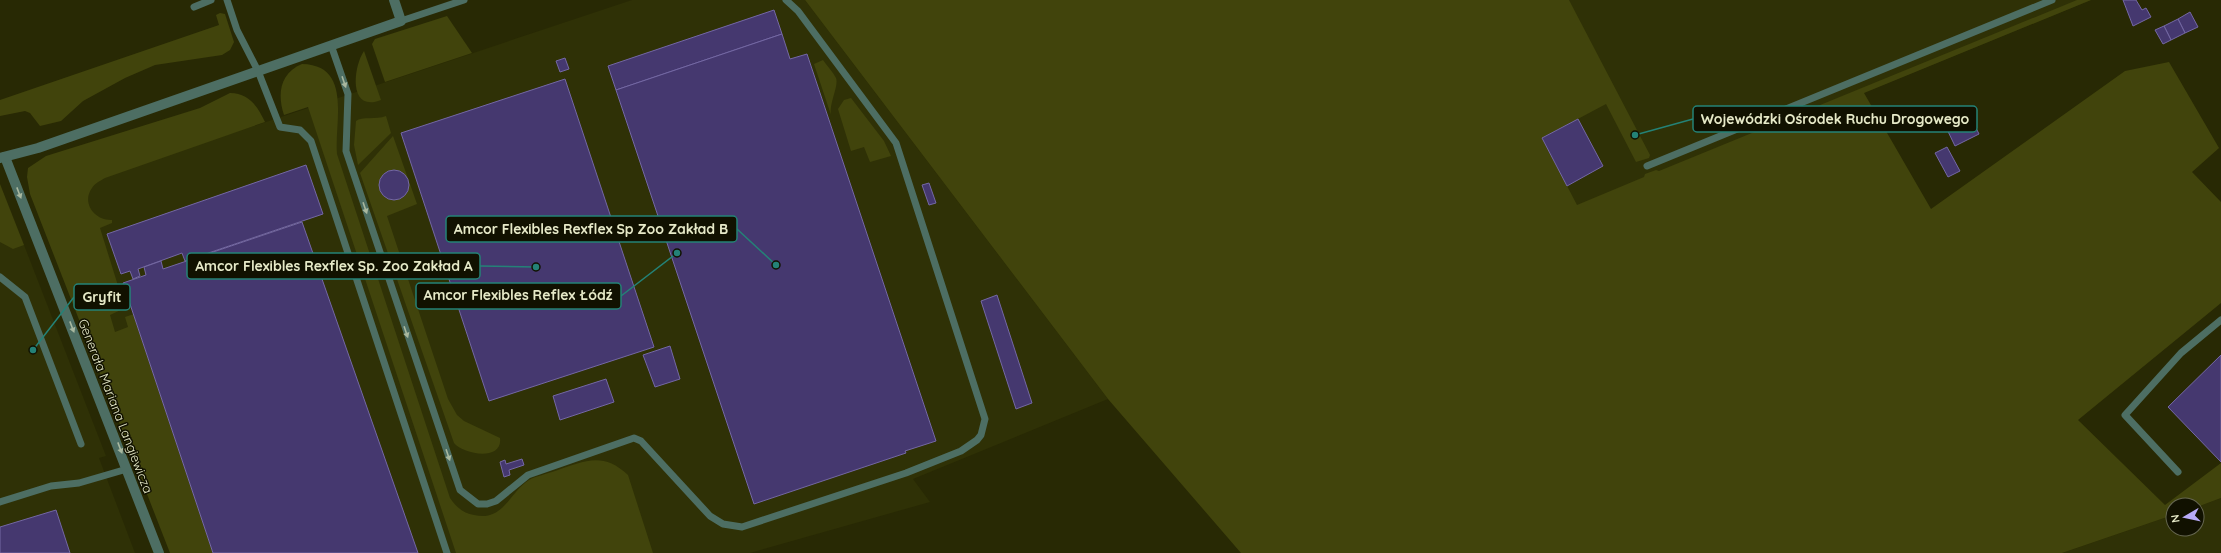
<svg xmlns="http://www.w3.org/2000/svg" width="2221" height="553" font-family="Quicksand,sans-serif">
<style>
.built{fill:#2f3106}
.green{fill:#41440c}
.building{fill:#45386f;stroke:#7468a4}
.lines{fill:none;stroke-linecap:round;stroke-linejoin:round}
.lane{stroke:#4d6e63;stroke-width:7}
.street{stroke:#4d6e63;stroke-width:10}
.oneway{fill:#a9b89f}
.labels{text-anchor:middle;stroke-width:3;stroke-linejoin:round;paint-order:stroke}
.street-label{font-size:13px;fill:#e6e9c7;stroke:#110}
.leader{fill:none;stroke:#248277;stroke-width:1.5}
.callout-dot{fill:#248277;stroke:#110;stroke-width:1.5}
.callout{fill:#110;stroke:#248277;stroke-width:1.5}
.callout-label{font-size:14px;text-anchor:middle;font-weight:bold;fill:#e6e9c7}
</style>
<rect width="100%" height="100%" fill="#282904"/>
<g class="built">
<polygon points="632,0 805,0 1108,399 913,479 930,502 750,553 187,553 87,318 83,183"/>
<polygon points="1541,0 2091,0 1554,219 1458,34"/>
<polygon points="0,232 24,245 106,456 99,458 135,553 0,553"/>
<polygon points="2221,498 2221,553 2062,553 2173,515 2173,529 2197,529 2197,507"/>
</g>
<g class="green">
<polygon points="805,0 1569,0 1650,155 1649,158 1636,162 1606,104 1542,138 1577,205 1644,177 1645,174 1656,170 1659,171 2077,0 2091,0 1864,93 1931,209 2125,71 2169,62 2219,148 2192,172 2221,202 2221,303 2078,420 2165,505 2221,463 2221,498 2197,507 2197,505 2173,505 2173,515 2062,553 1241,553 1108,399"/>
<polygon points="220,13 225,14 234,42 230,50 222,55 155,65 125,78 83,101 61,121 40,126 30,113 25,111 0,116 0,100 219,25 216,15"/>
<polygon points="447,16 472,53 385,82 372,44 375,39"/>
<path d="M364,51L381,100C348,113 353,67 364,51Z"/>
<path d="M823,60C827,66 833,72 836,78C839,86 829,103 831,115L814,64Z"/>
<path d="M302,64C353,65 334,123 337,154L450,498C456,507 463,513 474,515C503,522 509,493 529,480C536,476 547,474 555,471C584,461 603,451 628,475L653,553H456L308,107L284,115C277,94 280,73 302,64Z"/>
<path d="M230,93C249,93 258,107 265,122L105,178C100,181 95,183 92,188C81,203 95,221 112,220V223L100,228L125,308L110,315L115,332L128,327L125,317L134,314L213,553H170L30,194L27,177L28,168L46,156L200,108Z"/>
<polygon points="851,98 884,141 891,156 870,162 864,147 851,151 838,109 844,100"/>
<path d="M386,116L391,133L358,165L354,145L356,121C362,116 376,120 386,116Z"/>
<path d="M393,136L417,204L387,216L448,399L457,415L464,421L500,438C503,461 464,455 454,443L360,173Z"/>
<polygon points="0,184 24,245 13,249 0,242"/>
</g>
<g class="building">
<polygon points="2123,0 2136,0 2142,10 2146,8 2151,17 2133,26"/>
<polygon points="774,10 782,34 616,90 608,66"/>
<polygon points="2190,12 2198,27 2185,33 2178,19"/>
<polygon points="2178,19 2185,33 2171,40 2164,26"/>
<polygon points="2164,26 2171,40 2163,44 2155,30"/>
<polygon points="782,34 790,59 807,54 936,441 905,451 906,453 754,504 616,90"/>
<polygon points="565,58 569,69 560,72 556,61"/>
<polygon points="565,79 654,347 489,401 401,133"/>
<polygon points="1967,110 1979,134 1955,146 1943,121"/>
<polygon points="1578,119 1603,166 1567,186 1542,138"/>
<polygon points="1947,147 1960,171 1948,177 1935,153"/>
<polygon points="306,165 323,214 185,261 182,253 138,269 140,276 133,279 130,271 121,274 107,234"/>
<circle cx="394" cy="185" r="15"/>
<polygon points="929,183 936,203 929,205 922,185"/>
<polygon points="302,222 418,553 213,553 123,283 146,275 144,267 161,261 163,269"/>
<polygon points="997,295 1032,403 1016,409 981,301"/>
<polygon points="670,346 680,379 655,387 643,355"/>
<polygon points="2221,355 2221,462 2168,407"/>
<polygon points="606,379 614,402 560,420 553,396"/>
<polygon points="522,459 524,465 509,470 510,475 504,477 500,462 505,460 506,464"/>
<polygon points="56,510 70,553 0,553 0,527"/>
</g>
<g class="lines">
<g class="lane">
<polyline points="227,0 237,30 258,71 280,127 300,130 311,141 447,553"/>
<polyline points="194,7 211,0"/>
<polyline points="401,21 464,0"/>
<polyline points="331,45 348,94 346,151 460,490 478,504 487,504 496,501 528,475 634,438 641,441 710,516 723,524 742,527 906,473 961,451 977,440 981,435 985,419 896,143 798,11 786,0"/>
<polyline points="1647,166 2052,0"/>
<polyline points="0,277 25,297 81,444"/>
<polyline points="2178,472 2125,415 2181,353 2221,320"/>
<polyline points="0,502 51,486 79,483 127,469"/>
</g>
<g class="street">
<polyline points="5,157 159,553"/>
<polyline points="0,158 38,148 401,21 394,0"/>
</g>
</g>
<defs><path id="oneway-solid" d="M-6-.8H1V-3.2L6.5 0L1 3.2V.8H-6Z"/></defs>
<g class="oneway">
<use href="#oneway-solid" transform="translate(344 82) rotate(71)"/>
<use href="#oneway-solid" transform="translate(19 193) rotate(69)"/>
<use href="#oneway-solid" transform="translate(365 208) rotate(71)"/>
<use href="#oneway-solid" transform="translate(72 327) rotate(69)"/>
<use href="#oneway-solid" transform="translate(406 332) rotate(71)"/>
<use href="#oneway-solid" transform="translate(120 448) rotate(69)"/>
<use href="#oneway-solid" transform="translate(448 455) rotate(71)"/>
</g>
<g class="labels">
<g class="street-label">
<text transform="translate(116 406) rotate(69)" y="5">Generała Mariana Langiewicza</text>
</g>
</g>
<path class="leader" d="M1635 135L1693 119M776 265L737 229M536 267L480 266M677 253L621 296M33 350L74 297"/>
<g class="callout-dot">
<circle cx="1635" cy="135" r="4"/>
<circle cx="776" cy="265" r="4"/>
<circle cx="536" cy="267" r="4"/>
<circle cx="677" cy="253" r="4"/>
<circle cx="33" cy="350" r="4"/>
</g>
<g class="callout">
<rect x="1693" y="106" width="284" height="26" rx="4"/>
<rect x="446" y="216" width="291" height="26" rx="4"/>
<rect x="187" y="253" width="293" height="26" rx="4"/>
<rect x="416" y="283" width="205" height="26" rx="4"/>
<rect x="74" y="284" width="56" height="26" rx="4"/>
</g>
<g class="callout-label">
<text x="1835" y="124">Wojewódzki Ośrodek Ruchu Drogowego</text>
<text x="591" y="234">Amcor Flexibles Rexflex Sp Zoo Zakład B</text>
<text x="334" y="271">Amcor Flexibles Rexflex Sp. Zoo Zakład A</text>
<text x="518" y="300">Amcor Flexibles Reflex Łódź</text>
<text x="102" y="302">Gryfit</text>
</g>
<g transform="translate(2185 517) rotate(261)"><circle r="19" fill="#111100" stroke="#666750"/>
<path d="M0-3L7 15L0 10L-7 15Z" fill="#b8abf7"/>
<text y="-6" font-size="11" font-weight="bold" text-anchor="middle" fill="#e6e9c7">N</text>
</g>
</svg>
